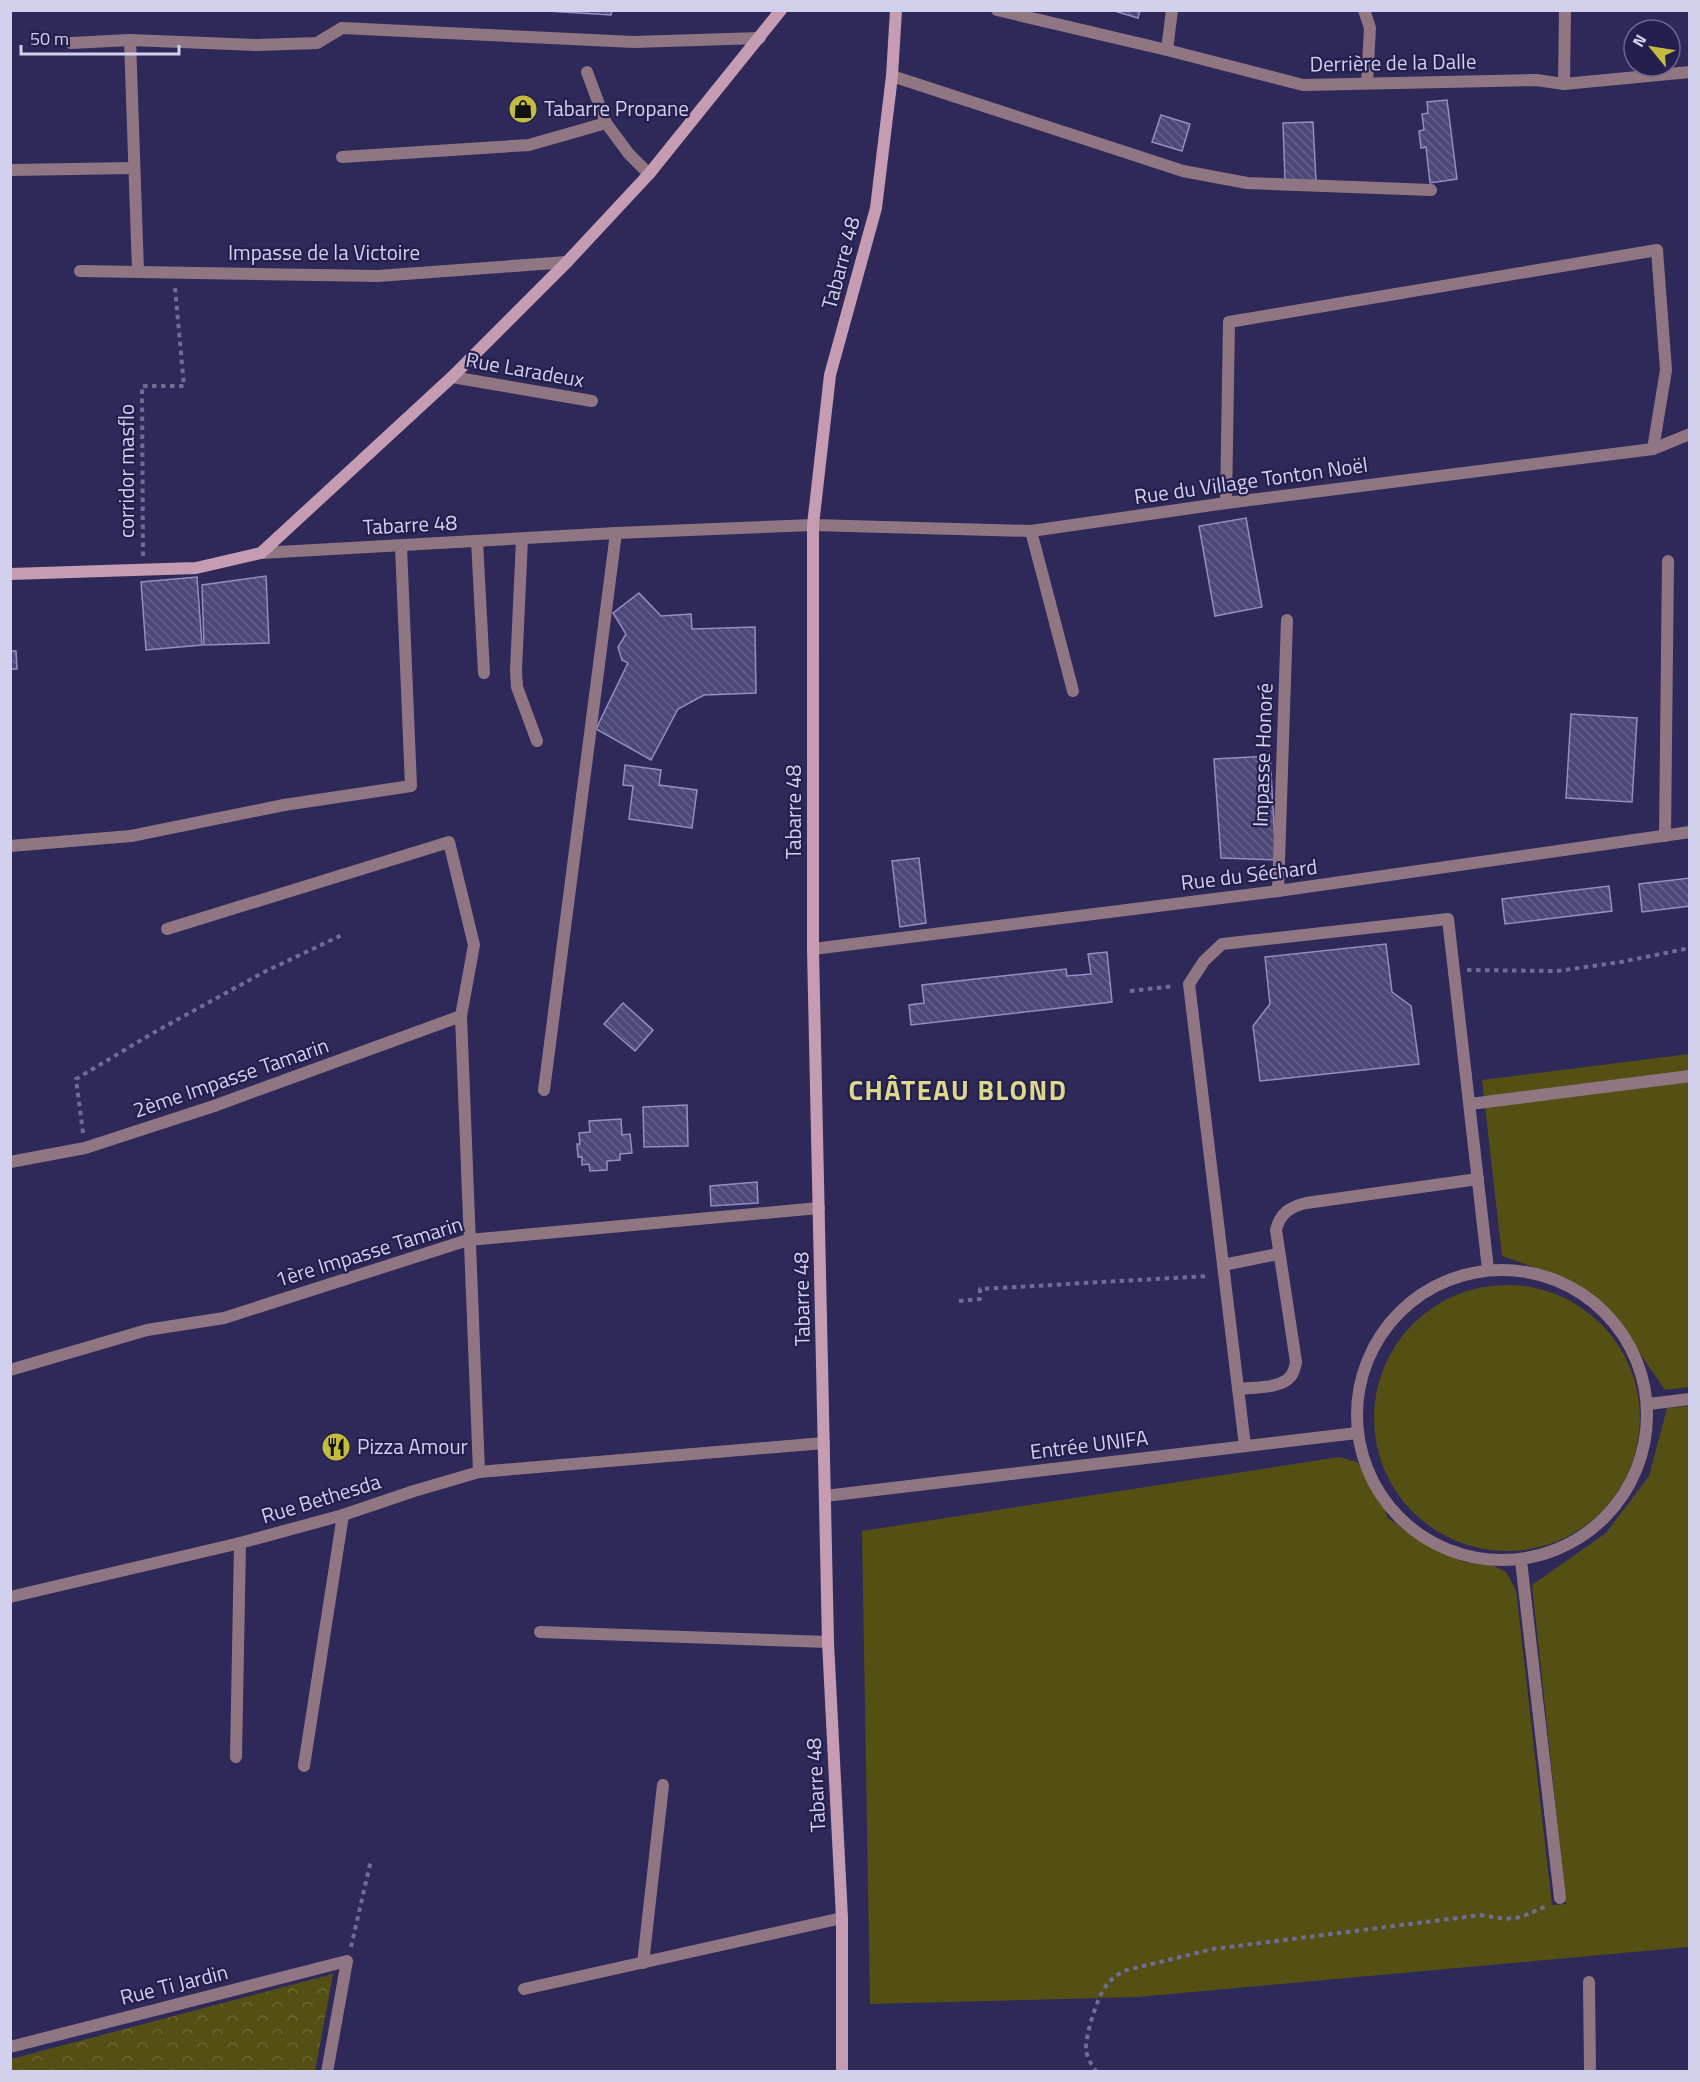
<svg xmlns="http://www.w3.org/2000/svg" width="1700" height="2082" font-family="'Titillium Web',sans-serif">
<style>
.grass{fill:#545014}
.forest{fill:url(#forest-crowns)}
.building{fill:url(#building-back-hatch);stroke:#908ec5;stroke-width:1.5}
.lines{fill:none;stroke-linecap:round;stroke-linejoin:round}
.path{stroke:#706d95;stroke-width:4;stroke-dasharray:4.5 4.5;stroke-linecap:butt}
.lane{stroke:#907683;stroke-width:12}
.street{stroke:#907683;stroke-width:12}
.secondary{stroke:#c59cb2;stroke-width:12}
.labels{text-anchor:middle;stroke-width:4.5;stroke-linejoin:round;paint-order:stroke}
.street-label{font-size:21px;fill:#d1d1ee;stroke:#251f4d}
.poi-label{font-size:21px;fill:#d1d1ee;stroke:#251f4d;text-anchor:start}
.district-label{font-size:27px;font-weight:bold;letter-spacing:1.5px;fill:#ddd98b;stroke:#251f4d}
</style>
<defs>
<pattern id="forest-crowns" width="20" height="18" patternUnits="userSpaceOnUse" patternTransform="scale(1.5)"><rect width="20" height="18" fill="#545014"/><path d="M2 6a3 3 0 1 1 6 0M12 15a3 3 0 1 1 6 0" fill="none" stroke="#6c6836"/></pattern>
<pattern id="building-back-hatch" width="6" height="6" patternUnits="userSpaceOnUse" patternTransform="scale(1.5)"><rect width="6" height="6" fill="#4b4779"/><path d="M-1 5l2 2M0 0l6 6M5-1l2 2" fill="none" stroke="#64608c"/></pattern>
</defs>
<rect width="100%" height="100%" fill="#2e2958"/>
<g class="grass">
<polygon points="1689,1054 1689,1387 1665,1390 1623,1329 1572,1281 1502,1256 1482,1080"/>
<circle cx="1507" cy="1418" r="133"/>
<polygon points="1689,1406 1689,1947 1138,1997 870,2004 862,1531 1339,1457 1357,1462 1370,1475 1388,1518 1432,1548 1464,1562 1492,1565 1506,1572 1516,1590 1552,1905 1566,1904 1532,1585 1606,1533 1649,1476 1667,1408"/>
</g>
<polygon class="forest" points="333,1974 315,2071 11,2071 11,2059"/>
<g class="building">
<polygon points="530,10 612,10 611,15"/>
<polygon points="1111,10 1140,10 1138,18"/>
<polygon points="1447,100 1457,179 1430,183 1426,147 1421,148 1419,131 1424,130 1422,114 1428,113 1427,102"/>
<polygon points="1161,115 1190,124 1182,151 1152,142"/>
<polygon points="1313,122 1316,181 1285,182 1283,123"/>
<polygon points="1246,518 1262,607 1215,616 1199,526"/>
<polygon points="266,576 269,643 204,645 202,585"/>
<polygon points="197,577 202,645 146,650 141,582"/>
<polygon points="639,593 661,616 691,614 692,629 755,627 756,693 704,695 678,709 651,760 596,729 628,663 622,660 618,647 626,634 613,613"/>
<polygon points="10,651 16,651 17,669 10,669"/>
<polygon points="1571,714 1637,718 1632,802 1566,798"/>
<polygon points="1270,756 1276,860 1221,858 1214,759"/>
<polygon points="625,765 661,770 659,785 697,790 692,828 629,819 633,786 623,785"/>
<polygon points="919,858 926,923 900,927 892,861"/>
<polygon points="1690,878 1690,906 1642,912 1639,884"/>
<polygon points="1609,886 1612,911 1505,924 1502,899"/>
<polygon points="1386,944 1392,992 1411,1006 1419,1064 1260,1081 1253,1026 1270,1004 1265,957"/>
<polygon points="1107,952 1112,1002 911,1025 909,1005 924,1003 922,985 1066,969 1067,976 1091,974 1088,954"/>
<polygon points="623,1003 653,1030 635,1051 604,1024"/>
<polygon points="687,1105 688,1146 644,1147 643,1107"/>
<polygon points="621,1119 622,1135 630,1134 632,1153 620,1154 620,1160 607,1161 607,1170 590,1171 589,1164 582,1165 582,1157 578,1157 577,1144 580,1144 579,1133 590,1132 589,1121"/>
<polygon points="757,1182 758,1203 711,1206 710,1186"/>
</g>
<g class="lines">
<g class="path">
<polyline points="143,556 142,386 184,386 175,288"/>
<polyline points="1467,970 1557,971 1621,962 1690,948"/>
<polyline points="1130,991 1174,986"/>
<polyline points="83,1133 76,1079 153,1033 264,972 342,935"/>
<polyline points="959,1301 980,1299 980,1289 1209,1276"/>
<polyline points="351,1947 371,1860"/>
<path d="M1097,2072C1092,2067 1087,2057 1086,2050C1085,2037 1097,1998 1105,1987C1110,1980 1116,1976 1123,1971L1213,1949L1481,1915C1515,1921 1517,1920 1548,1905"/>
</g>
<g class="lane">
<polyline points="1364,10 1370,28 1367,83"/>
<polyline points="1167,50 1172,10"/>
<polyline points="587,72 606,123 629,154 649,174"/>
<polyline points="892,76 1183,171 1247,183 1431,190"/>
<polyline points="1564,84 1565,10"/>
<polyline points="342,157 529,145 606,123"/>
<polyline points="452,377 592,401"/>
<polyline points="1031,531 1073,691"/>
<polyline points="522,539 516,670 517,687 537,741"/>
<polyline points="477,541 484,673"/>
<polyline points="131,836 284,805 411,786 401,546"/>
<polyline points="167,929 449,842 474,945 461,1016"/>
<polyline points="544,1090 616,533"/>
<polyline points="1470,1104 1690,1076"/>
<polyline points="1223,1265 1278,1254"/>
<path d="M1239,1389C1254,1387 1281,1389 1291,1376C1294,1372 1295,1367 1296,1362L1276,1230C1280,1213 1290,1207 1306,1203L1478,1179"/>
<polyline points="1648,1404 1690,1399"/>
<polyline points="1245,1446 1189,984 1204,961 1222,944 1448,919 1488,1269"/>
<polyline points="1521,1561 1560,1898"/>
<polyline points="540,1632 828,1642"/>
<polyline points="643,1963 663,1785"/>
<polyline points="1589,1982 1590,2072"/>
</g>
<g class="street">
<polyline points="997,10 1167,50 1303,85 1536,80 1564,84 1690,72"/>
<polyline points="130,40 138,271"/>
<polyline points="71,43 130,40 257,45 317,43 342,28 634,42 760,38"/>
<polyline points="10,170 134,168"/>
<polyline points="80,271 378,276 567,262"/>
<polyline points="1226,503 1229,322 1657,250 1666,370 1653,449"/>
<polyline points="261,553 616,533 813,525 1031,531 1226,503 1653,449 1690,434"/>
<polyline points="1665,836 1668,561"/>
<polyline points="10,846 131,836"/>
<polyline points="1278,891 1287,620"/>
<polyline points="813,949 1278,891 1690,832"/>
<polyline points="10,1162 85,1148 214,1106 461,1016 479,1472"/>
<circle cx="1502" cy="1415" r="145"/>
<polyline points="10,1370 147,1330 224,1318 468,1240 819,1208"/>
<polyline points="825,1496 1357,1433"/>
<polyline points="10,1597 240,1543 343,1515 414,1491 479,1472 824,1443"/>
<polyline points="236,1757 240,1543"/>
<polyline points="304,1766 343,1515"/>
<polyline points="524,1989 842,1918"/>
<polyline points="10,2047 347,1961 327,2072"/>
</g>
<g class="secondary">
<polyline points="10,574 196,568 261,553 452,377 567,262 649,174 781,10"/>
<polyline points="842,2072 842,1918 828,1642 813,949 813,525 830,375 876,208 892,76 896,10"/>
</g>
</g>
<defs>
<g id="shop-disc" transform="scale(1.5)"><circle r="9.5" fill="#c4bc3e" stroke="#251f4d"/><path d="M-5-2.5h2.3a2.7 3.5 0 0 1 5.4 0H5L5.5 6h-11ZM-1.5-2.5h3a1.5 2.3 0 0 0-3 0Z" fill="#111"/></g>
<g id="restaurant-disc" transform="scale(1.5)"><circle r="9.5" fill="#c4bc3e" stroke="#251f4d"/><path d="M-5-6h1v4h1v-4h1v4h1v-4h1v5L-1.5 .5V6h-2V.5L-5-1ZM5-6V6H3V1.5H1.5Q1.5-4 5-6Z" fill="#111"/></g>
</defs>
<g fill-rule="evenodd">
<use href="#shop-disc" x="523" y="109"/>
<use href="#restaurant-disc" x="336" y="1447"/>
</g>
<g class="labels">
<g class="street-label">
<text transform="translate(1393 63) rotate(-1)" y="7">Derrière de la Dalle</text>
<text x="324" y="260">Impasse de la Victoire</text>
<text transform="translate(841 263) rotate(-75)" y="7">Tabarre 48</text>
<text transform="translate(525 370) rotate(10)" y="7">Rue Laradeux</text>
<text transform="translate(127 471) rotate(-90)" y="7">corridor masflo</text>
<text transform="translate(1251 481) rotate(-8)" y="7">Rue du Village Tonton Noël</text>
<text transform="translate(410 525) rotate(-3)" y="7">Tabarre 48</text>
<text transform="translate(1263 755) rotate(-88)" y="7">Impasse Honoré</text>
<text transform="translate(794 812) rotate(-90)" y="7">Tabarre 48</text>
<text transform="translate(1249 875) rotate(-7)" y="7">Rue du Séchard</text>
<text transform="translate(231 1078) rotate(-19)" y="7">2ème Impasse Tamarin</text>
<text transform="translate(369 1252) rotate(-17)" y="7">1ère Impasse Tamarin</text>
<text transform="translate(802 1299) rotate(-91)" y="7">Tabarre 48</text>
<text transform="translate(1089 1445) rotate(-7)" y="7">Entrée UNIFA</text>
<text transform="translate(321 1499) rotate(-17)" y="7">Rue Bethesda</text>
<text transform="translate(816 1785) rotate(-93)" y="7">Tabarre 48</text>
<text transform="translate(174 1985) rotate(-14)" y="7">Rue Ti Jardin</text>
</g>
<g class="poi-label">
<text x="544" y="116">Tabarre Propane</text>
<text x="357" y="1454">Pizza Amour</text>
</g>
<g class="district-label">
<text x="958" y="1100">CHÂTEAU BLOND</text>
</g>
</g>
<rect width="1700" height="2082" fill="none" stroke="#d1d1ee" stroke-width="24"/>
<g transform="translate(1652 48) rotate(300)"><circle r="28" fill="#251f4d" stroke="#6a668d" stroke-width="1.5"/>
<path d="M0-4.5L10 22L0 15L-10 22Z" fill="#c4bc3e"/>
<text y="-9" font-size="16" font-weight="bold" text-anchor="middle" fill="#d1d1ee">N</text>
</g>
<path d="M21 45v9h158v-9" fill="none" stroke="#d1d1ee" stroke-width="3"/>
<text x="30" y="45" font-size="18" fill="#d1d1ee" stroke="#251f4d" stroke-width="4.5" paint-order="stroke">50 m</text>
</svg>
